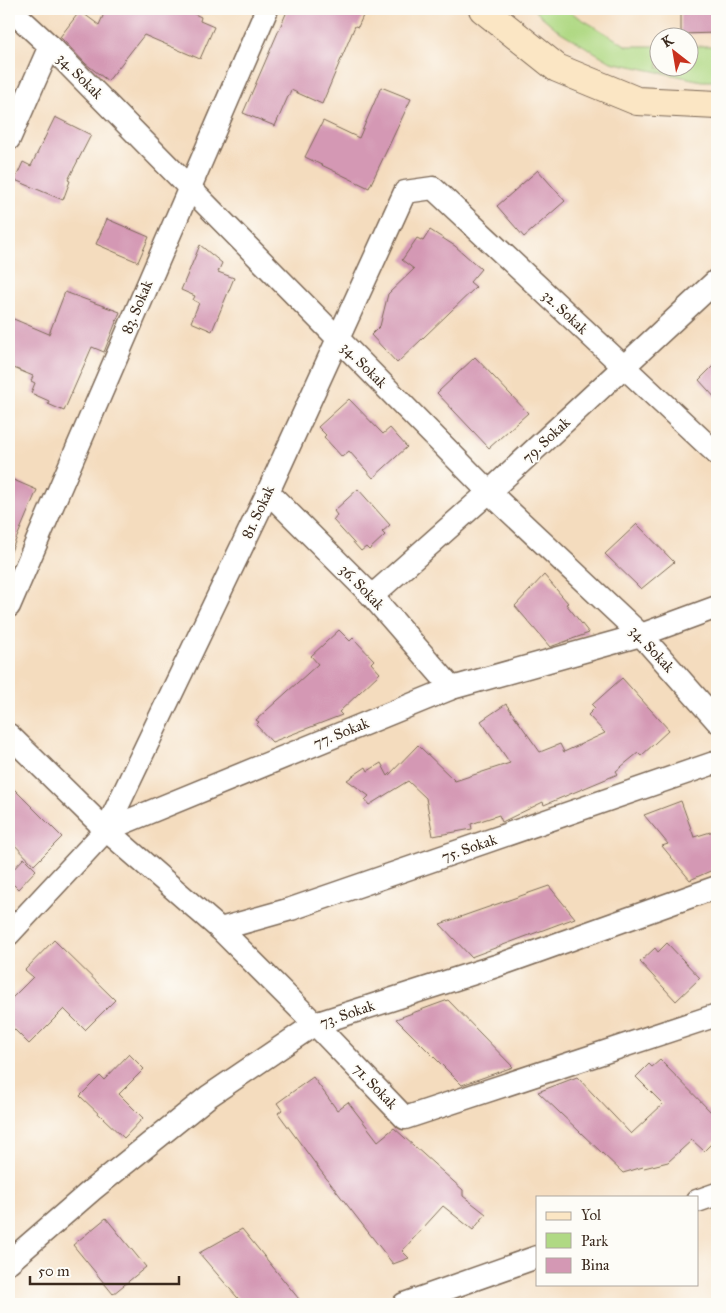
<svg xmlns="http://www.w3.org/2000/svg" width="726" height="1313" font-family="'IM FELL Great Primer',serif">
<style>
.green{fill:#b0d984;stroke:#768251}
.building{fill:#d498b4}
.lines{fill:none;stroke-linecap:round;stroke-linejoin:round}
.street-casing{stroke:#7c6856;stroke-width:25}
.secondary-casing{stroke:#7c6856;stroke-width:30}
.street{stroke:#fff;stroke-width:22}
.secondary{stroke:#fbe6c4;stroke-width:28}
.labels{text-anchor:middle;stroke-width:4;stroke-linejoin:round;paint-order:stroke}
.street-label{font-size:15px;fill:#3b2a1e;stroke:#fdfcf7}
</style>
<rect width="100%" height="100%" fill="#fdfcf7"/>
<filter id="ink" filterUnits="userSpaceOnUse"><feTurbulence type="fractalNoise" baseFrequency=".02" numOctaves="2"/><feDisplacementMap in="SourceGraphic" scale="10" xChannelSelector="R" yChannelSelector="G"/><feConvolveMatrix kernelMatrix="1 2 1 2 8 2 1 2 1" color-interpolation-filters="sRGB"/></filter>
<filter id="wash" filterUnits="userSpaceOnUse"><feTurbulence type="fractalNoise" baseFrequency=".0096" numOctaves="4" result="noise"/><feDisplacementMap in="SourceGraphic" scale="20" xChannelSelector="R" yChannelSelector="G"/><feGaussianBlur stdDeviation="1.12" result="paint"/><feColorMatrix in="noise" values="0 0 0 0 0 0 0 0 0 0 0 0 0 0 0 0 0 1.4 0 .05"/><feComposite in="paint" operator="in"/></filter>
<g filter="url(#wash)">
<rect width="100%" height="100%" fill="#f4dcbe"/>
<polygon class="green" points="533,9 569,9 575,15 627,46 658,46 658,68 688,68 689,46 717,46 717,81 702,81 611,62 559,31"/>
<g id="blocks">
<g class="building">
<polygon points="106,9 173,9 186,14 188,11 201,17 200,21 214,27 200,59 144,35 108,81 86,64 60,37 80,11 99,25"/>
<polygon points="288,9 366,9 358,27 355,26 322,104 291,90 275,126 243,113"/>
<polygon points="681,9 717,9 717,33 681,34"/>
<polygon points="381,87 411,99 369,188 305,157 323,121 359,138"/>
<polygon points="55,117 91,135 68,180 70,181 63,200 15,180 23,162 31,166"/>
<polygon points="538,170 565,201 524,237 497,206"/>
<polygon points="107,219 149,237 138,262 96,244"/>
<polygon points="430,230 455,246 481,269 470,282 476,287 397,363 371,335 380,326 388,294 414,269 402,260 417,238 423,241"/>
<polygon points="200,245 222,263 218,272 234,278 212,331 191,322 199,303 193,300 195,296 181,290"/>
<polygon points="65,292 120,312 104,352 92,347 64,411 48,404 49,401 31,393 35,383 31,381 33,376 9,366 9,317 49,334"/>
<polygon points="475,357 528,413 489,448 437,393"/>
<polygon points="717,362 717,400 699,380"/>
<polygon points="349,399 383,434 390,428 407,447 373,478 349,451 342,457 324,437 326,435 318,427"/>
<polygon points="9,478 37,490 9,556"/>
<polygon points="358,489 390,525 382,532 385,535 369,550 366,547 361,551 333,520 337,515 334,511"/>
<polygon points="637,524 674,562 641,589 605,554"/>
<polygon points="544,575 568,603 566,604 589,633 550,647 515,606"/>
<polygon points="339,630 350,641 353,638 374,660 371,663 380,673 339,712 342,715 272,742 256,725 259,722 256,720 318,664 311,656"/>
<polygon points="622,678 669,730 641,756 638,753 616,771 618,774 544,805 543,802 502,822 499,815 471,824 472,829 433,836 426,798 408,781 369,805 365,800 369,796 347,780 366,767 368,771 381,763 388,776 418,745 455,781 510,763 481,721 506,704 540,752 560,744 564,752 605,733 588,715 595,708 592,705"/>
<polygon points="9,784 62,837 34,865 9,839"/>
<polygon points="681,801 694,837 717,830 717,868 690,880 662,846 668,844 644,815"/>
<polygon points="24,858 36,870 18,889 9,880 9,874"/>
<polygon points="549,886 575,918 471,957 440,924"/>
<polygon points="54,940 115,1000 85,1030 64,1009 29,1044 9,1024 9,1001 33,977 25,970"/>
<polygon points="667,943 700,978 676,1001 640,962 655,948 658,952"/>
<polygon points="448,1000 513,1067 462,1085 396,1019"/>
<polygon points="129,1054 144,1069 119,1094 143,1118 124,1138 80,1096 100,1076 104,1080"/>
<polygon points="660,1060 717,1118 717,1138 704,1151 692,1140 668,1162 644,1168 643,1167 623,1173 538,1092 577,1077 631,1134 663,1104 636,1077 649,1064 652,1067"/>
<polygon points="313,1077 337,1110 348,1102 378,1141 394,1128 463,1190 463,1196 486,1214 473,1230 443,1206 402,1251 409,1258 393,1264 320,1170 278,1113 282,1110 277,1103"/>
<polygon points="106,1218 146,1267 113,1294 73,1245"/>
<polygon points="242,1229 303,1304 243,1304 199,1253"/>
</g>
</g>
</g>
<g filter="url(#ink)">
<use href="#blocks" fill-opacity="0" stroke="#7c6856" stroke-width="1"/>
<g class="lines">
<g class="street-casing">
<g id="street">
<polyline points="10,9 50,46 489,492 641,635 717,721"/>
<polyline points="9,139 50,46"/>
<polyline points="268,492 372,596 452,688"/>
<polyline points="372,596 489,492 717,280"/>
<polyline points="9,606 267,9"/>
<polyline points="9,735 106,830 220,929 315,1024 405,1118 717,1015"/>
<polyline points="106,830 268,492 405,192 433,188 717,454"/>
<polyline points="220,929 291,909 717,762"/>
<polyline points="9,934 106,830 452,688 641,635 717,607"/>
<polyline points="697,1201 717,1194"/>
<polyline points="9,1262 92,1190 209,1096 315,1024 496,966 717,887"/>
<polyline points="404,1304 537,1257"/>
</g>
</g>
<g class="secondary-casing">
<polyline id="secondary" points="483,9 557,68 637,101 717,105"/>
</g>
<use href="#street" class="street"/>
<use href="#secondary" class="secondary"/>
</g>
</g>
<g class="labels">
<g class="street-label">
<text transform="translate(80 76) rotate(45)" y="5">34. Sokak</text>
<text transform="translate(137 307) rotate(-67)" y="5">83. Sokak</text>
<text transform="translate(565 312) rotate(43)" y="5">32. Sokak</text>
<text transform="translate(364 365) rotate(45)" y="5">34. Sokak</text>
<text transform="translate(546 440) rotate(-43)" y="5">79. Sokak</text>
<text transform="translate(258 512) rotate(-65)" y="5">81. Sokak</text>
<text transform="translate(362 587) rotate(46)" y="5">36. Sokak</text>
<text transform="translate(652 649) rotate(47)" y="5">34. Sokak</text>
<text transform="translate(341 733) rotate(-22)" y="5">77. Sokak</text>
<text transform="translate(469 848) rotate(-19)" y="5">75. Sokak</text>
<text transform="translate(347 1014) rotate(-19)" y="5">73. Sokak</text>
<text transform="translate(375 1086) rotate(46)" y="5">71. Sokak</text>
</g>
</g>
<rect width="726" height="1313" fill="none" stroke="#fdfcf7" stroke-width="30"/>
<rect x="536" y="1196" width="162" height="90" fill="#fdfcf7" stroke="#afa8a0"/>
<rect x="546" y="1212" width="25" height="8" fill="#fbe6c4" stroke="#afa8a0"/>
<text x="581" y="1220" font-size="15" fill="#3b2a1e">Yol</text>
<rect x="546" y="1233" width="25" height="15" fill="#b0d984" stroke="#afa8a0"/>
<text x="581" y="1246" font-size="15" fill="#3b2a1e">Park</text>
<rect x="546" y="1258" width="25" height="15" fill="#d498b4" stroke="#afa8a0"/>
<text x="581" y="1270" font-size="15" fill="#3b2a1e">Bina</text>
<g transform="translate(674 52) rotate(329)"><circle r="24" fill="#fdfcf7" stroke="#afa8a0"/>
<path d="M0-4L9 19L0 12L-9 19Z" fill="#c8321e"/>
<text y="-8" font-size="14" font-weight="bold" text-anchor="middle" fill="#3b2a1e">K</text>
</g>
<path d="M30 1276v8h149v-8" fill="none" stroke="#3b2a1e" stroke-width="2.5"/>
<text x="38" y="1276" font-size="15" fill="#3b2a1e" stroke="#fdfcf7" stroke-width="4" paint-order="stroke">50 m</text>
</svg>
